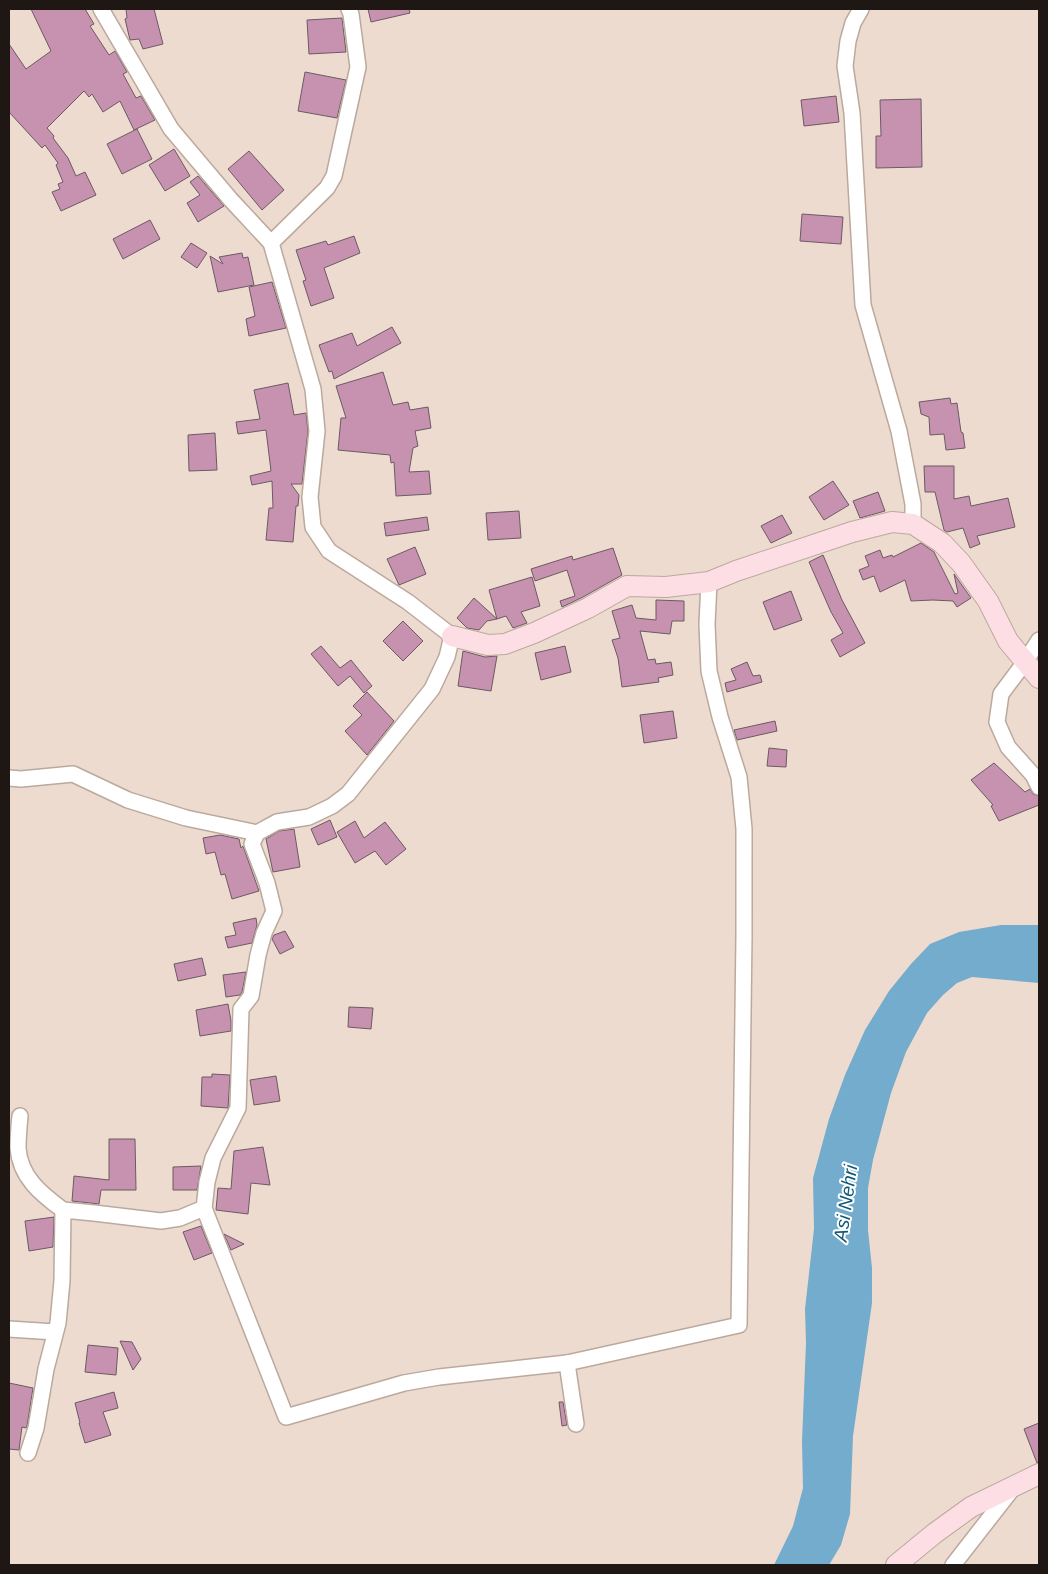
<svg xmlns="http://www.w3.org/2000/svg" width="1048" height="1574" font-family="Arial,sans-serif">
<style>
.water{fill:#73accc}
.building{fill:#c792af;stroke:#6b5a63}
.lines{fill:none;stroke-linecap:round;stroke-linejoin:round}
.street-casing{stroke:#bba99d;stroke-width:18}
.secondary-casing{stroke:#bba99d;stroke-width:22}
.street{stroke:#fff;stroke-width:15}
.secondary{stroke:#fddee4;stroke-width:20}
.labels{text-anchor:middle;stroke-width:4;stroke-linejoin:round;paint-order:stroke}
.water-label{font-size:19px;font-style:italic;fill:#0f5777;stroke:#fff}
</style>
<rect width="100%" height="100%" fill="#eedbd0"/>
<polygon class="water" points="1001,925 1039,925 1039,983 972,977 957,983 943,995 927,1013 906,1052 891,1093 873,1160 868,1188 868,1230 872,1268 872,1303 853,1436 850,1514 841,1545 829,1565 774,1565 793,1526 803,1488 802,1441 806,1343 805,1309 814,1229 813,1178 829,1119 845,1075 865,1030 889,991 911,964 930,944 959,932"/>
<g class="building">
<polygon points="31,9 85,9 94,24 90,26 109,55 115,51 127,72 123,74 136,98 141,96 155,120 134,130 120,101 103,112 92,94 89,97 84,91 47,128 54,136 53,138 68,158 76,176 85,172 96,195 61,211 52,192 60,189 58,184 63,182 56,165 58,163 45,145 42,148 9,112 9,44 26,69 51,51"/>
<polygon points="126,9 154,9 163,44 143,49 139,39 130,40 125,19 127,18"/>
<polygon points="368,9 409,9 410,13 371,22"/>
<polygon points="342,18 346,52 309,54 307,20"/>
<polygon points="305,72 346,80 337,118 298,111"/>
<polygon points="836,96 839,122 804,126 801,100"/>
<polygon points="921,99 922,167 876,168 876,136 881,136 880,100"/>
<polygon points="137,129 152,159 122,174 107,144"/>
<polygon points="174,149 190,176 165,191 149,165"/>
<polygon points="249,151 284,190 262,210 228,169"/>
<polygon points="198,176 224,206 198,222 187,203 200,195 190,182"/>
<polygon points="802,214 843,217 841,244 800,241"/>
<polygon points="150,220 160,239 123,259 113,239"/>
<polygon points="354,236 360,253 324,268 334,298 311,306 303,281 306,280 296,250 326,241 328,245"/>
<polygon points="191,243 207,253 197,268 181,257"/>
<polygon points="242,253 243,258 248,257 254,285 218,292 210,256 223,264 219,257"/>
<polygon points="272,282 286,328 249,336 246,319 255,316 249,287"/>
<polygon points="392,327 401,343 334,379 332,371 329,372 319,345 352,333 357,346"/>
<polygon points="383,372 393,405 408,402 410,410 428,407 431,428 415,431 418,446 413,448 409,472 429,471 431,494 396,496 394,462 391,463 390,455 338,450 341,418 346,418 336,386"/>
<polygon points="288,383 294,415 306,413 308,431 302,484 291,484 299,495 298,506 296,506 293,542 266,540 269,508 273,508 272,481 252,485 250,476 271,471 266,430 238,434 236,422 260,419 254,390"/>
<polygon points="950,398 951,404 957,403 961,432 963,433 965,448 946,450 944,434 930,435 929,417 921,414 919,402"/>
<polygon points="215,433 217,470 189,471 188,435"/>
<polygon points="924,466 954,466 954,499 969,496 971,506 1008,498 1015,527 977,536 980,544 970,548 963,528 947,532 944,530 935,492 925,492"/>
<polygon points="833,481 849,505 824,520 809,497"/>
<polygon points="878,492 885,511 860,518 853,501"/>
<polygon points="519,511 521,538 488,540 486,513"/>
<polygon points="782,515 792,533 771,543 761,526"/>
<polygon points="427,517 429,530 386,536 384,523"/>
<polygon points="921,543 934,552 955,594 958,593 954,574 971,598 957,607 953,601 933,600 911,601 905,580 880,592 874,576 863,580 859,570 869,566 865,556 880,550 883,558 892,555 893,557"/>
<polygon points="415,547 426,574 399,585 387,559"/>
<polygon points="613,548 622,575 583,597 562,607 560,601 575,596 567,570 535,581 531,569 572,556 573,560"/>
<polygon points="823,555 842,600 865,643 840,657 831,640 843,633 831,612 809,562"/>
<polygon points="532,577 540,606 521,612 527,623 513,628 506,616 497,619 489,590"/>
<polygon points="791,591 802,620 774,630 763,602"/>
<polygon points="474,598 497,619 487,621 479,630 467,628 457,618"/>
<polygon points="656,600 684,601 684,621 672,621 670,634 640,631 648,660 655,659 656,664 671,662 673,675 658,678 659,682 622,687 618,658 612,640 620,638 612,611 632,605 636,618 656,620"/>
<polygon points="403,621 423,641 403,661 383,641"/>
<polygon points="321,646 340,668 351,660 372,686 364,693 350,676 338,686 311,654"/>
<polygon points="565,646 571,672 541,680 535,653"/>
<polygon points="463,651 485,657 497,656 491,691 458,686"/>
<polygon points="747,662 753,676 760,675 762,682 727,692 725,683 736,680 731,669"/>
<polygon points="367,692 394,721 367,755 345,731 362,715 353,706"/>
<polygon points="673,711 677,738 644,743 640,715"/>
<polygon points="775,721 777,731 737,740 734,730"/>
<polygon points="769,748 787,750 786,767 767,766"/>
<polygon points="994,763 1025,792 1030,789 1033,794 1039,796 1039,805 999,821 991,806 993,805 971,780"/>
<polygon points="330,820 337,837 318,845 311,829"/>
<polygon points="355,821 364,838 385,822 406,849 386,865 375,851 355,863 337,832"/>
<polygon points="294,829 300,867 273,872 266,839 279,831"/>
<polygon points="220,835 239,839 241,848 243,846 259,891 232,899 225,874 221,875 215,852 206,854 203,838"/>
<polygon points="256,918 257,925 252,943 228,948 225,937 236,935 233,923"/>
<polygon points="285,931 294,947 280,954 272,939 274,935"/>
<polygon points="202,958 206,975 178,981 174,964"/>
<polygon points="246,972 242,992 240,995 226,997 223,975"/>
<polygon points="228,1004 231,1021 231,1031 200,1036 196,1010"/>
<polygon points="349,1007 373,1008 371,1029 348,1027"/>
<polygon points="212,1074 230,1075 228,1108 201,1106 202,1077 212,1077"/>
<polygon points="276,1076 280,1101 254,1105 250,1080"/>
<polygon points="109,1139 135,1139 136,1190 101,1190 99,1204 72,1201 74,1176 109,1180"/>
<polygon points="263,1147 270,1185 251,1183 248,1214 216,1210 218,1188 231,1189 234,1151"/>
<polygon points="201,1166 197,1190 173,1190 173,1167"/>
<polygon points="54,1217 53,1247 29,1251 25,1221"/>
<polygon points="201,1226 212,1253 194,1260 183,1232"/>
<polygon points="224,1234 244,1244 231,1250"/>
<polygon points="120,1341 132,1342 141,1359 133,1370"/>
<polygon points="88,1345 118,1348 116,1375 85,1372"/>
<polygon points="9,1383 33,1388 27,1426 26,1428 22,1427 19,1450 9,1449"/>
<polygon points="114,1392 118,1408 103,1412 111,1435 85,1443 79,1423 80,1423 75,1403"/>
<polygon points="559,1402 563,1402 567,1425 562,1426"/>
<polygon points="1039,1423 1039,1462 1037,1463 1024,1429"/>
</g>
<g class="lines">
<g class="street-casing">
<g id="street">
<polyline points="861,9 853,23 848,41 845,66 852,113 863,305 899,431 913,504 913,524"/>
<polyline points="271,243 327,188 334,176 358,67 351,14 349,9"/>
<polyline points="1039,640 1025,662 1001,694 997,722 1008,747 1033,775 1039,787"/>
<polyline points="9,778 21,779 73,774 128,800 186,818 257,833"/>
<path d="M20,1116C19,1126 18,1137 18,1148C20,1177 41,1194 63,1210"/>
<polyline points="204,1208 286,1417 404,1383 439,1377 567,1363 739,1325 744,936 744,829 739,777 720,717 709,671 707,624 709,582"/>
<polyline points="9,1329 55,1332"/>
<polyline points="567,1363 576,1424"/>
<polyline points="28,1453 36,1428 46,1369 58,1323 62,1281 63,1210 94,1213 161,1221 180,1218 204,1208 207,1182 213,1158 238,1108 241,1009 251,996 258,955 264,933 274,911 267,883 252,844 257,833 277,822 309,817 332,806 348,794 432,689 447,657 452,636 408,602 329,551 313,527 310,497 317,431 313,389 271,243 231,200 171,129 101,9"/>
<polyline points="953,1565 1013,1488"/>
</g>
</g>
<g class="secondary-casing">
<g id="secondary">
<polyline points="452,636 488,645 505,644 534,633 588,608 627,586 666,587 709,582 736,571 852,532 892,522 913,524 942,543 961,563 988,601 1008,641 1039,678"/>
<polyline points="896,1565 935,1533 971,1507 1039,1474"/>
</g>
</g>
<use href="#street" class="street"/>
<use href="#secondary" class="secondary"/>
</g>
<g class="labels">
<g class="water-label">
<text transform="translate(845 1203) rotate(-82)" y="7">Asi Nehri</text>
</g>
</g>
<rect width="1048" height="1574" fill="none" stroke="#1e1713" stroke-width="20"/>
</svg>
